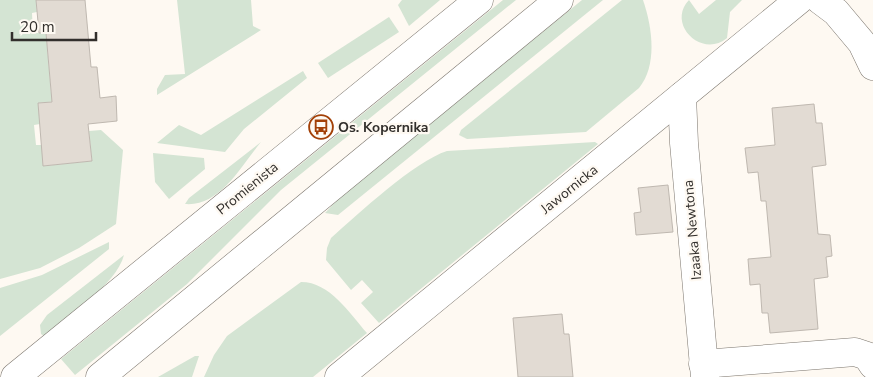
<svg xmlns="http://www.w3.org/2000/svg" width="873" height="377" font-family="'Nunito Sans',sans-serif">
<style>
.green{fill:#d4e4d3}
.building{fill:#e2dbd3;stroke:#bfb8b0}
.lines{fill:none;stroke-linecap:round;stroke-linejoin:round}
.street-casing{stroke:#7b756d;stroke-width:29}
.secondary-casing{stroke:#7b756d;stroke-width:29}
.street{stroke:#fff;stroke-width:28}
.secondary{stroke:#fff;stroke-width:28}
.labels{text-anchor:middle;stroke-width:4.5;stroke-linejoin:round;paint-order:stroke}
.poi-label{font-size:14px;font-weight:bold;fill:#322f2c;stroke:#fef9f2;text-anchor:start}
.street-label{font-size:14px;fill:#322f2c;stroke:#fef9f2}
</style>
<rect width="100%" height="100%" fill="#fef9f2"/>
<g class="green">
<polygon points="0,0 36,0 37,12 32,13 33,33 46,33 51,93 58,101 38,103 40,124 34,125 36,145 42,145 44,166 92,161 89,131 101,130 123,150 116,224 79,248 40,268 0,279"/>
<polygon points="177,0 251,0 253,26 261,30 157,95 157,89 165,75 185,74"/>
<polygon points="402,0 440,0 409,26 398,5"/>
<polygon points="503,0 516,0 281,190 187,284 75,375 61,359"/>
<polygon points="582,0 603,0 338,215 325,213 339,198"/>
<path d="M622,0H643C652,26 658,65 639,88L586,132L467,139L459,135L461,130Z"/>
<path d="M689,0L699,14L716,0H742L730,12L727,38C702,59 666,24 689,0Z"/>
<polygon points="389,17 399,32 328,78 318,63"/>
<polygon points="303,71 307,78 244,129 225,152 157,143 179,125 201,135"/>
<path d="M261,142C241,166 220,207 185,204L189,198Z"/>
<path d="M595,142L598,144L379,323L361,303L373,292L362,280L351,290L326,260L327,248L331,238C358,214 415,161 447,151Z"/>
<polygon points="153,153 204,158 205,169 169,199 155,182"/>
<polygon points="109,242 109,249 0,336 0,288 42,275"/>
<path d="M124,255C116,285 68,316 44,336L41,334L40,325L47,315Z"/>
<path d="M301,282C330,282 349,313 367,333L313,377H204L214,355L227,336Z"/>
<polygon points="195,356 199,356 192,377 158,377"/>
</g>
<g class="building">
<polygon points="36,0 85,0 91,67 97,67 100,98 116,96 117,121 88,124 92,161 43,166 38,103 52,102 46,33 39,33"/>
<polygon points="814,104 816,123 822,123 826,165 812,167 818,234 830,235 832,256 826,257 828,277 814,279 818,329 770,333 768,313 762,313 760,284 750,285 748,259 771,257 766,201 761,201 758,172 748,173 745,148 775,145 772,108"/>
<polygon points="668,185 673,232 636,235 634,213 641,212 638,188"/>
<polygon points="562,314 564,334 569,334 573,377 518,377 513,318"/>
</g>
<g class="lines">
<g class="street-casing">
<g id="street">
<polyline points="820,0 836,12 862,43 873,66"/>
<polyline points="682,96 684,143 705,377"/>
<polyline points="703,364 855,352 867,356 873,365"/>
<polyline points="339,377 799,0"/>
</g>
</g>
<g class="secondary-casing">
<g id="secondary">
<polyline points="15,377 479,0"/>
<polyline points="100,377 559,0"/>
</g>
</g>
<use href="#street" class="street"/>
<use href="#secondary" class="secondary"/>
</g>
<defs>
<g id="bus-ring" transform="scale(1.25)"><circle r="9.5" fill="#fef9f2" stroke="#a34007" stroke-width="1.5"/><path d="M-5-6H5V4H4V6H2V4H-2V6H-4V4H-5ZM-3.5-4V0h7V-4ZM-3.5 1.2v1.5H-2V1.2ZM2 1.2v1.5H3.5V1.2Z" fill="#a34007"/></g>
</defs>
<g fill-rule="evenodd">
<use href="#bus-ring" x="321" y="127"/>
</g>
<g class="labels">
<g class="poi-label">
<text x="338" y="132">Os. Kopernika</text>
</g>
<g class="street-label">
<text transform="translate(247 188) rotate(-39)" y="5">Promienista</text>
<text transform="translate(569 189) rotate(-39)" y="5">Jawornicka</text>
<text transform="translate(692 230) rotate(-95)" y="5">Izaaka Newtona</text>
</g>
</g>
<path d="M12 32v8h84v-8" fill="none" stroke="#322f2c" stroke-width="2.5"/>
<text x="20" y="32" font-size="15" fill="#322f2c" stroke="#fef9f2" stroke-width="4" paint-order="stroke">20 m</text>
</svg>
